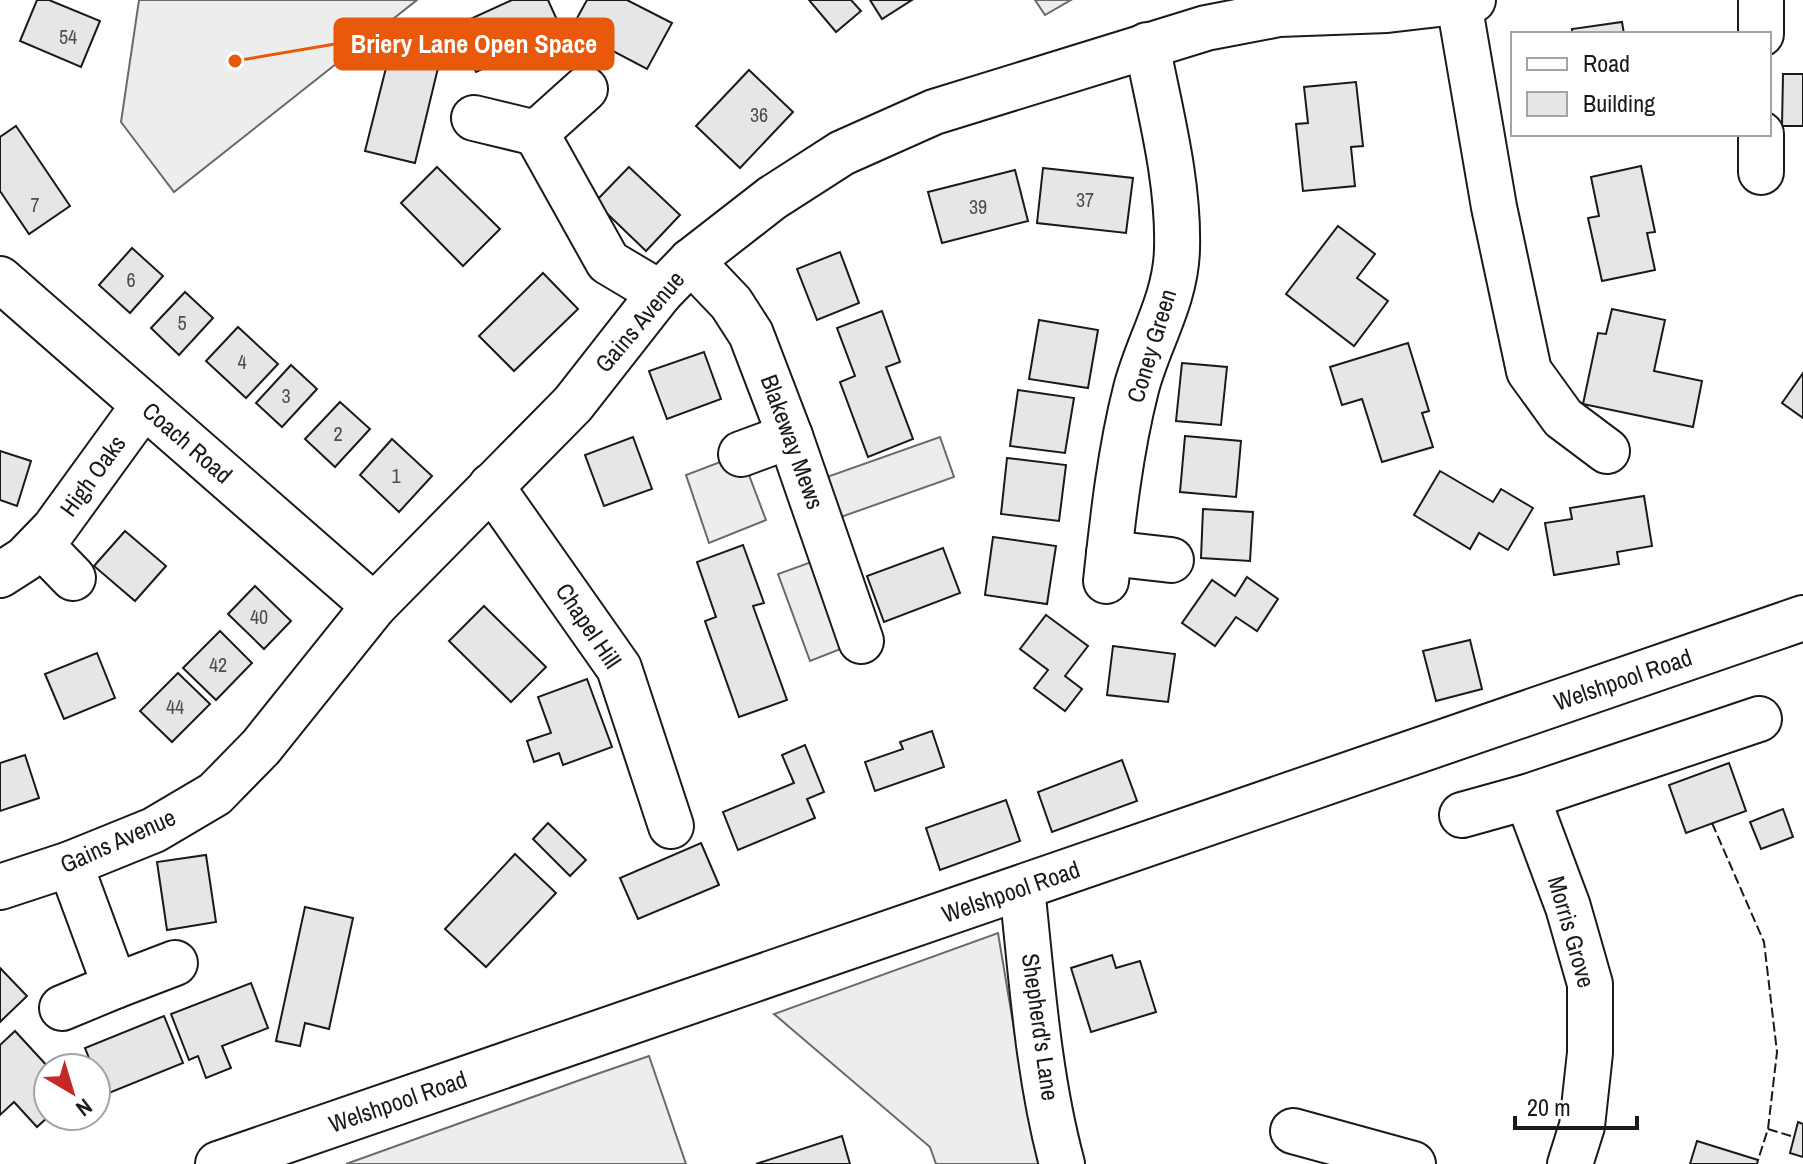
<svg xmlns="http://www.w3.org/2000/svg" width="1803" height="1164" font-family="'Archivo Narrow',sans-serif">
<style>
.built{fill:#ededed;stroke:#6a6a6a;stroke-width:2}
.building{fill:#e6e6e6;stroke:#1a1a1a;stroke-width:2}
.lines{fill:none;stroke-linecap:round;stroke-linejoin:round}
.minor-casing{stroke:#1a1a1a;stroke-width:48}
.major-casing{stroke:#1a1a1a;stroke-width:48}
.minor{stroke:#fff;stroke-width:44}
.major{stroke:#fff;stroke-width:44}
.fence{stroke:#1a1a1a;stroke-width:2;stroke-dasharray:10 4;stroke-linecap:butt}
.labels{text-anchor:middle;stroke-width:6;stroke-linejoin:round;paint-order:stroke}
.number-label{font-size:20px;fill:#4d4d4d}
.street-label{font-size:24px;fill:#1a1a1a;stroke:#fff}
.leader{fill:none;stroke:#e8590c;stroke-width:3}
.callout-dot{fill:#e8590c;stroke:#fff;stroke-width:3}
.callout{fill:#e8590c;stroke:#e8590c;stroke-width:3}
.callout-label{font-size:26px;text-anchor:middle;font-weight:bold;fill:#fff}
</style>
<rect width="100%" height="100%" fill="#fff"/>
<g class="built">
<polygon points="139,0 417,0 174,192 121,122"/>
<polygon points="1035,0 1071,0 1045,15"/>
<polygon points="940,437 954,477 821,524 807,484"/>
<polygon points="741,454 766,520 709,543 686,475"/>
<polygon points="828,556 861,641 810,661 778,574"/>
<polygon points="998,933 1029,1119 1040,1164 936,1164 930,1147 774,1014"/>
<polygon points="649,1056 686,1164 346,1164 594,1075"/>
</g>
<g class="building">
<polygon points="37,0 49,0 100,21 81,67 20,41"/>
<polygon points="512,0 548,0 563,33 476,72 455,26"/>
<polygon points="587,0 627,0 672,23 647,69 571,29"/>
<polygon points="809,0 851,0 861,11 836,32"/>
<polygon points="870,0 912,0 882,19"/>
<polygon points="1622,22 1624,34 1572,34 1572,29"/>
<polygon points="389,56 438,68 415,163 365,151"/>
<polygon points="749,70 793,112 740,168 696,126"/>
<polygon points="1783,74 1803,74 1803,126 1782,126"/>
<polygon points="1356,82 1363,146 1351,147 1355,186 1303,191 1296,124 1308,123 1304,87"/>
<polygon points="16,126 70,206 29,234 0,191 0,137"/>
<polygon points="1641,166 1655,232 1647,233 1655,270 1602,281 1588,218 1599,216 1591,177"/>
<polygon points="437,167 500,229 463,266 401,203"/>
<polygon points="629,167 680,215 646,251 595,202"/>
<polygon points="1043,168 1133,178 1126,233 1037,223"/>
<polygon points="1015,170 1028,221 942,243 928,192"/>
<polygon points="1338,226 1375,254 1357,278 1388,301 1354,346 1286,294"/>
<polygon points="132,248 163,276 130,313 99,285"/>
<polygon points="840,252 859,303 817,320 797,269"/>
<polygon points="543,273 578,309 514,371 479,336"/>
<polygon points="185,292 213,318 179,355 151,328"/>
<polygon points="1612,309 1665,320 1654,371 1702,381 1693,427 1583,404 1598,333 1606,334"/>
<polygon points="882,311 900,362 886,367 913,439 868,457 840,382 855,376 837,328"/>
<polygon points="1039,320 1098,330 1088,388 1029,379"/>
<polygon points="238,327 278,364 246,398 206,361"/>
<polygon points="1408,343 1429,411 1422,413 1433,447 1382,462 1362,399 1342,405 1330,367"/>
<polygon points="704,352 721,399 667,419 649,371"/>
<polygon points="1182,363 1227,367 1221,425 1176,421"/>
<polygon points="291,365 317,389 282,427 256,403"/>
<polygon points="1803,373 1803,418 1782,403"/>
<polygon points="1018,390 1074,398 1065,453 1010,446"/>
<polygon points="340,402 370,429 335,467 305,439"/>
<polygon points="1185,436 1241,441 1236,497 1180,492"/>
<polygon points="633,437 652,489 604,506 585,455"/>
<polygon points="392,439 432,476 399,512 360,475"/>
<polygon points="0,451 31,461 17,506 0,500"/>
<polygon points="1007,458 1066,465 1059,521 1001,514"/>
<polygon points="1440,471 1493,502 1501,489 1533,508 1508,550 1479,533 1470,549 1414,515"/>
<polygon points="1644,496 1652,546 1617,552 1619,564 1554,575 1545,523 1572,519 1570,508"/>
<polygon points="1203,509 1253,512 1250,561 1201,558"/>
<polygon points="125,531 166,566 135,601 94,566"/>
<polygon points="993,537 1056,546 1047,604 985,595"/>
<polygon points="743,545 764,603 753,606 787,700 739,717 705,621 716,617 697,562"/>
<polygon points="943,548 960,593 884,622 867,576"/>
<polygon points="1247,577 1278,599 1257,631 1236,617 1215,646 1182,623 1212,580 1235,596"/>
<polygon points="255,586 291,621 264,649 228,614"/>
<polygon points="484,606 546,667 511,702 449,641"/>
<polygon points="1046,615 1088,646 1065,676 1082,689 1065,711 1034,688 1048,670 1020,649"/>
<polygon points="220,631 252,663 216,700 183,668"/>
<polygon points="1470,640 1482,689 1436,701 1423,651"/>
<polygon points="1113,646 1175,654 1168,702 1107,695"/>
<polygon points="97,653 115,698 64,719 45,674"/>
<polygon points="178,673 210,704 172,742 140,711"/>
<polygon points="587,679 612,747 563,765 559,753 534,762 527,741 551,733 538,697"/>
<polygon points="932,731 944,767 875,791 865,762 903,749 900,742"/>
<polygon points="805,745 824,792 807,799 815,818 738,850 723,812 794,783 782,755"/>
<polygon points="25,755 39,798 0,811 0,763"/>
<polygon points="1122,760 1137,801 1052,832 1038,792"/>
<polygon points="1729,763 1746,811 1686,833 1669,785"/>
<polygon points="1006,800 1020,841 940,870 926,828"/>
<polygon points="1783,809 1793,837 1761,849 1750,822"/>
<polygon points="548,823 586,860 570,876 533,839"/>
<polygon points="701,843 719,885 638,919 620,878"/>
<polygon points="515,854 556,893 486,967 445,929"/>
<polygon points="206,855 216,922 167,930 157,862"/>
<polygon points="305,907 353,918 329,1029 305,1023 300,1046 276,1041"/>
<polygon points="1112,955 1116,968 1140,961 1156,1012 1091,1032 1071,968"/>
<polygon points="0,968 27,996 0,1022"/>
<polygon points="251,983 268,1028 222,1046 231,1068 206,1078 198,1056 189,1060 171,1014"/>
<polygon points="164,1016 183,1063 104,1095 96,1076 96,1068 93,1068 85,1048"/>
<polygon points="15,1031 49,1068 49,1116 37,1127 14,1102 0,1115 0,1045"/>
<polygon points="1798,1122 1803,1124 1803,1157 1790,1153"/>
<polygon points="842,1136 850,1164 756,1164"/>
<polygon points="1697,1141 1758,1160 1757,1164 1690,1164"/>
</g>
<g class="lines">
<g class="minor-casing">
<g id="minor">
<polyline points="1459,3 1494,207 1529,371 1563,418 1607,451"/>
<polyline points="1761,34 1761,0"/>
<polyline points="474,118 536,133 585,89"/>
<polyline points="536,133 608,262 660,293"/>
<polyline points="1761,172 1761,134"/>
<polyline points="691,261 731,303 751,334 790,436 861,641"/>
<polyline points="0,279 374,606"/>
<polyline points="741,454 790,436"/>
<polyline points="491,486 619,668 671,826"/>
<polyline points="41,545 73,578"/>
<polyline points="1109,553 1171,560"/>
<polyline points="0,575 25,559 54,529 144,405"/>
<path d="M1106,581C1113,517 1120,452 1136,389C1148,342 1176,300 1177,249C1179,181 1160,112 1147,45"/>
<polyline points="1527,797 1568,907 1590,984 1590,1053 1582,1126 1570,1164"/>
<polyline points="1462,815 1527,797 1759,719"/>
<polyline points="70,864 115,986 175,963"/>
<polyline points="0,887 70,864 154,830 215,794 261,747 374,606 573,404 660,293 691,261 772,198 842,153 934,112 1206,28 1279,14 1387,10 1473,0"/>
<path d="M1022,888C1032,980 1038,1075 1062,1164"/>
<polyline points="62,1008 115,986"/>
<polyline points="1293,1131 1413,1164"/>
</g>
</g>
<g class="major-casing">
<polyline id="major" points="218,1164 1803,618"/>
</g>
<use href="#minor" class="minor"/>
<use href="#major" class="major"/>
<g class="fence">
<polyline points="1712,823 1764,942 1777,1052 1768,1129 1758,1160"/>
<polyline points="1768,1129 1794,1137"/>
</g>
</g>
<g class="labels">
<g class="number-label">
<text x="68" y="44">54</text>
<text x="759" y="122">36</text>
<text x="1085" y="207">37</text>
<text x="35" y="212">7</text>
<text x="978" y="214">39</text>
<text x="131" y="287">6</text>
<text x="182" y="330">5</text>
<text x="242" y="369">4</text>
<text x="286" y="403">3</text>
<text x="338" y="441">2</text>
<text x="396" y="483">1</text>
<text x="259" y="624">40</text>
<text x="218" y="672">42</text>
<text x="175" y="714">44</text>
</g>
<g class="street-label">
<text transform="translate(640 322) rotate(-50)" y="8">Gains Avenue</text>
<text transform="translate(1152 346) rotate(-73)" y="8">Coney Green</text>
<text transform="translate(792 442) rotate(70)" y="8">Blakeway Mews</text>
<text transform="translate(187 443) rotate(41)" y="8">Coach Road</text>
<text transform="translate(93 476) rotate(-54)" y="8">High Oaks</text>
<text transform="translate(588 626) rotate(56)" y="8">Chapel Hill</text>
<text transform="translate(1623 680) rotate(-19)" y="8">Welshpool Road</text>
<text transform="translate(118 841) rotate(-24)" y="8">Gains Avenue</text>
<text transform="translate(1011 892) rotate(-19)" y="8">Welshpool Road</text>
<text transform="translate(1571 932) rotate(74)" y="8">Morris Grove</text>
<text transform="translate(1040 1027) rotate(82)" y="8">Shepherd's Lane</text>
<text transform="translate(398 1102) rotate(-19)" y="8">Welshpool Road</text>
</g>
</g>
<path class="leader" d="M235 61L335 44"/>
<circle class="callout-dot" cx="235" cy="61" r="8"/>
<rect class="callout" x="335" y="19" width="278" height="50" rx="8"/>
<g class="callout-label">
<text x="474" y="53">Briery Lane Open Space</text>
</g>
<rect x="1511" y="32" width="260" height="104" fill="#ffffff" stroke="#a3a3a3" stroke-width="2"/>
<rect x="1527" y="58" width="40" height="12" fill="#ffffff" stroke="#a3a3a3" stroke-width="2"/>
<text x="1583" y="72" font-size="24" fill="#1a1a1a">Road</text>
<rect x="1527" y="92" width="40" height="24" fill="#e6e6e6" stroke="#a3a3a3" stroke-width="2"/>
<text x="1583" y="112" font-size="24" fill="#1a1a1a">Building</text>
<g transform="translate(72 1092) rotate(142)"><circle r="38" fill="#ffffff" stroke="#a3a3a3" stroke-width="2"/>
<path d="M0-6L14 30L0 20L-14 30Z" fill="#c62828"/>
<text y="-12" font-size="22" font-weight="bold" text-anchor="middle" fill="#1a1a1a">N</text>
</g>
<path d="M1515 1116v12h122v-12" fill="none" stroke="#1a1a1a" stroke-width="4"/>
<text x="1527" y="1116" font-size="24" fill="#1a1a1a" stroke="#ffffff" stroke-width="6" paint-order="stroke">20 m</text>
</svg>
